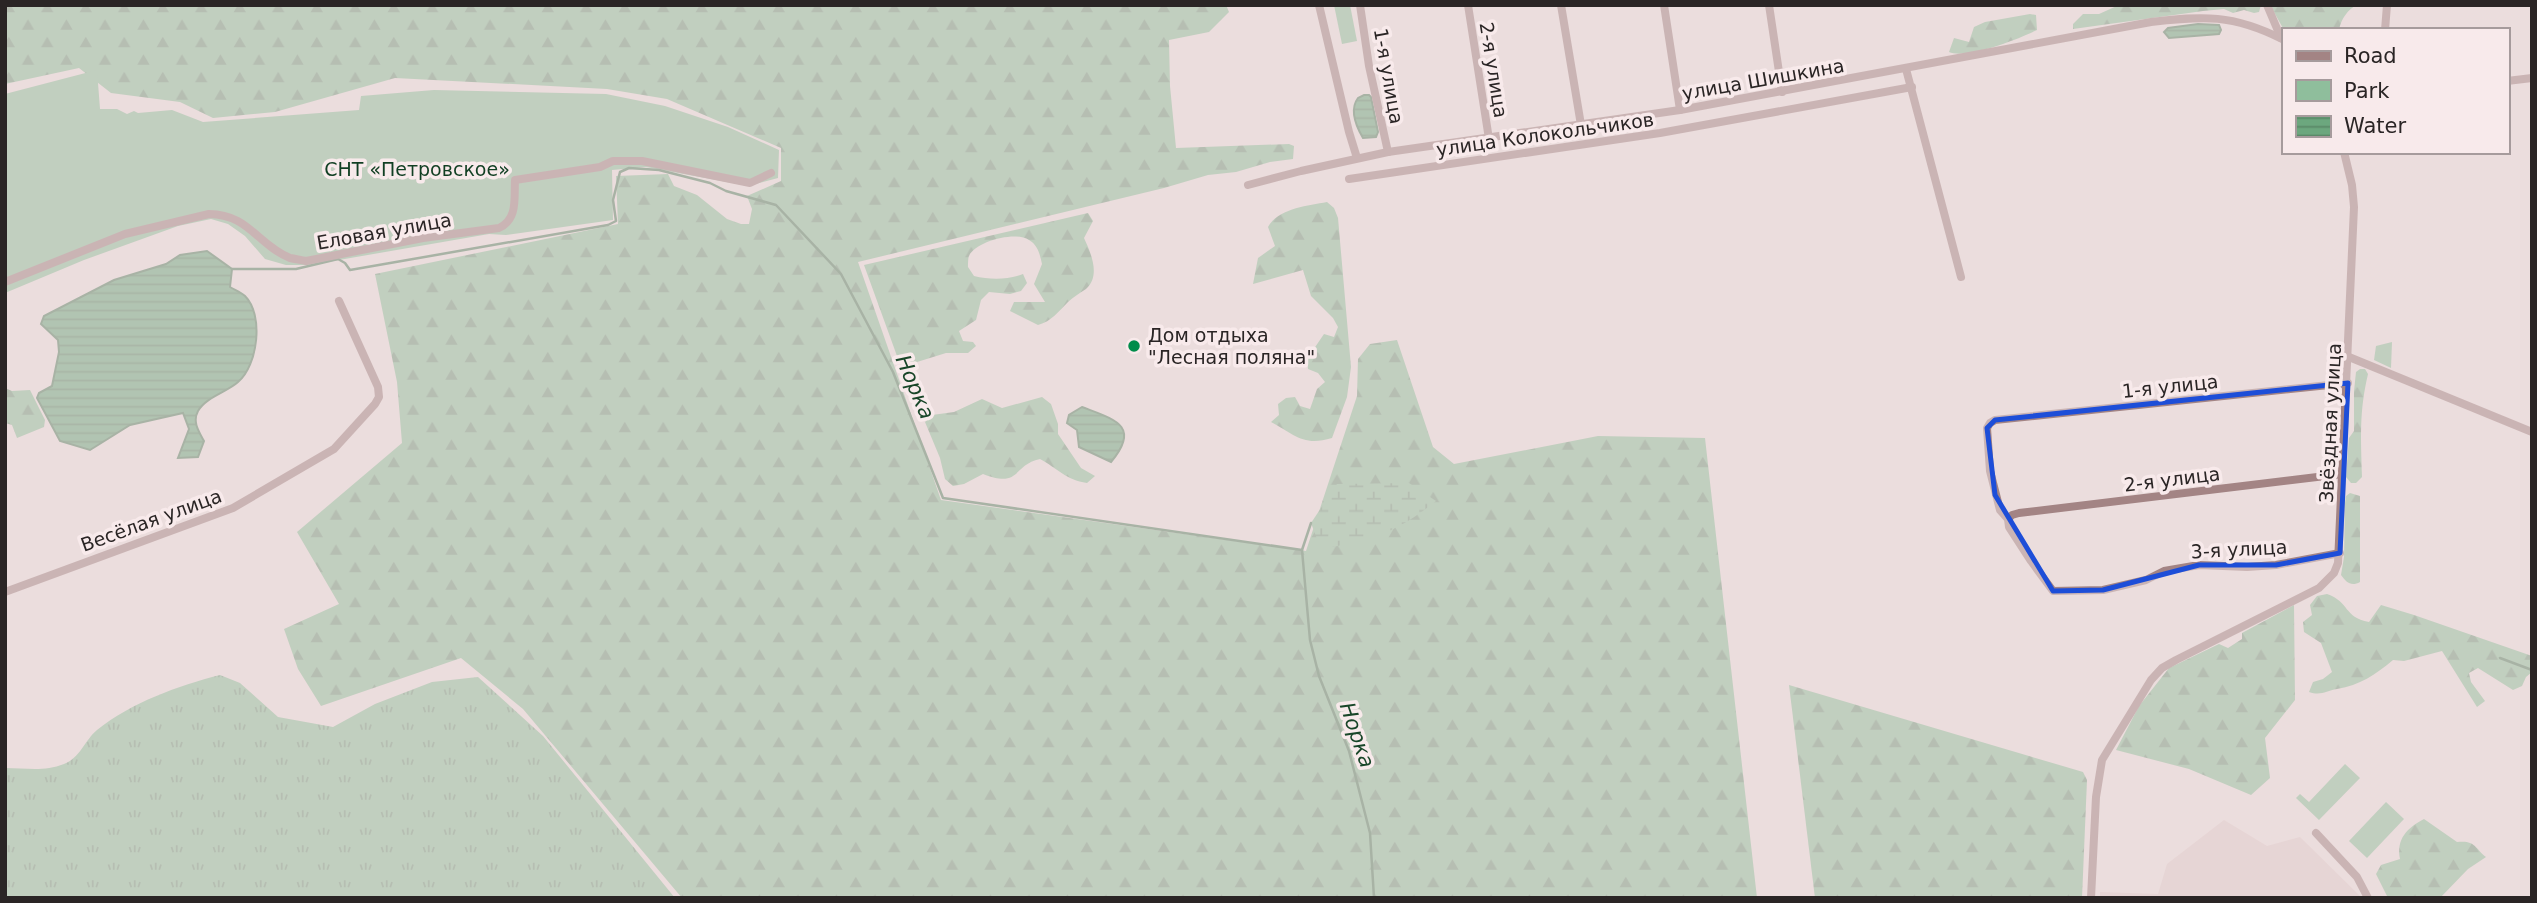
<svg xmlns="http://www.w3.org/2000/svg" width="2537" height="903" font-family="'DejaVu Sans',sans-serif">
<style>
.built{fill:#e1cccc}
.grass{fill:url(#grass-tufts)}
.forest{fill:url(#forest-firs)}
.wetland{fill:url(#wetland-marsh)}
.green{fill:#8fbe9c}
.water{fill:url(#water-rules);stroke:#588063;stroke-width:2}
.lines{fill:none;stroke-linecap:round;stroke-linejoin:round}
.stream{stroke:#588063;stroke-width:2.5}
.minor{stroke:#a38484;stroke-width:8}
.marked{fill:none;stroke:#1d4ed8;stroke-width:5;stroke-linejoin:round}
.poi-dot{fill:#008c4a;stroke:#f8eaeb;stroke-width:2.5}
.labels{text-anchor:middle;stroke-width:7;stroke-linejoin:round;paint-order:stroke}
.street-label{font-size:19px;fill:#2a2525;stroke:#f8eaeb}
.park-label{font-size:19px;fill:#113f23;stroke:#f8eaeb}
.poi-label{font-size:19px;fill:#2a2525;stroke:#f8eaeb;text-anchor:start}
.water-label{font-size:21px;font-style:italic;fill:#194629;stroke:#f8eaeb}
</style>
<defs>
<pattern id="grass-tufts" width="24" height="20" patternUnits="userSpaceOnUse" patternTransform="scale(1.75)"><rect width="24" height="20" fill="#8fbe9c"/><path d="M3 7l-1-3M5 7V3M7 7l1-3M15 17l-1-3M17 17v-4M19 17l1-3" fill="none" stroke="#759a7f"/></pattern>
<pattern id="forest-firs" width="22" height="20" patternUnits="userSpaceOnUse" patternTransform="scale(1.75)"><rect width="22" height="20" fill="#8fbe9c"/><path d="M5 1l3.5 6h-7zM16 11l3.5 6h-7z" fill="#759a7f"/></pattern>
<pattern id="wetland-marsh" width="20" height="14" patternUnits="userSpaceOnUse" patternTransform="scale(1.75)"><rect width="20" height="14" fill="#8fbe9c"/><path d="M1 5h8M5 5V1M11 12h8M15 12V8" fill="none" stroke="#759a7f"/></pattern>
<pattern id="water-rules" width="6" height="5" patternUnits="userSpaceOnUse" patternTransform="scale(1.75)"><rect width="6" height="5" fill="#6ca77e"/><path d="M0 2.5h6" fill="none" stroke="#598867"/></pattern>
</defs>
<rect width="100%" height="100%" fill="#ebdddd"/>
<polygon class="built" points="2224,820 2267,846 2300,837 2362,898 2100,898 2100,892 2158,894 2167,864"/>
<path class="grass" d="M220,675L240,683L278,717L333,727L375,704L432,682L478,677L543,736L675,898H5V768C26,768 44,772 64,764C80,758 85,740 97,730C132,702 178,686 220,675Z"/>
<g class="forest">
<polygon points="5,5 1226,5 1229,12 1209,32 1169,40 1170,86 1176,148 1289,144 1294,146 1293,159 1270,162 1236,172 1208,175 1164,188 858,262 941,500 1306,551 1357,396 1358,359 1370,344 1397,340 1433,447 1454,464 1598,436 1705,438 1757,898 682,898 523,709 461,658 321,706 298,669 284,629 339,604 297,532 402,443 397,382 375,274 618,224 616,176 668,174 674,186 697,195 727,219 741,224 749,224 752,209 747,196 781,181 781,148 667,99 607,89 395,78 275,112 213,118 180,102 111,93 79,68 5,84"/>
<polygon points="2119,5 2261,5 2259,12 2254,13 2244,10 2233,13 2224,9 2203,11 2073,29 2073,24 2083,14 2099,14"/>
<path d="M2270,5H2357C2348,9 2341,19 2339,30H2284Z"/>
<path d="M2030,14L2036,15L2037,30C2021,38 1966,60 1949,52L1954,38L1969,42L1974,27L1985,22Z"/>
<path d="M1327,202L1334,208L1338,218L1351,367L1347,397L1332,438C1303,447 1294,434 1271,422L1279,415L1278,404L1286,398L1295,397L1300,406L1310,409L1317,389L1325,382L1318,373L1308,369L1307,359L1324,334L1334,337L1338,327L1333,318L1311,296L1303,270L1253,284L1258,258L1275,246L1268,227C1279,208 1307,206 1327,202Z"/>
<path d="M1088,213L1093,221L1084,238C1091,253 1101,276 1086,289C1080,293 1073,297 1068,302C1058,312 1052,321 1038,325L1010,311L1014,302H1045L1034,284L1042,264C1040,255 1038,245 1029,240C1016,231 976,241 969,256C968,257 968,266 968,267L974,276C990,280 1008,280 1023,274L1027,283L1021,291L1010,294L989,292L981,300L976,320L959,331L963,341L973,342L976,346L968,353H946L901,367L864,265Z"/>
<path d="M2360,369H2365L2368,374C2359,412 2361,438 2362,477L2356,483H2351L2346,477L2349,438L2354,431V391L2356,372Z"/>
<polygon points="5,388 12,391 30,390 45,420 44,427 17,438 12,425 5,423"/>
<path d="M1042,397L1051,404L1058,424V434L1081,468L1095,476L1087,483C1066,480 1057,468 1040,459C1012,465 1021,489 983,474L964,484L953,486L945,479L940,458L925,422L932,415L954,412L982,399L1002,408Z"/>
<path d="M2350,493L2360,496V582C2351,587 2346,582 2341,575L2344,557L2345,503L2346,496Z"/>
<path d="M2327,594C2350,602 2343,617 2369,622L2381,605L2414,615L2532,656V672L2526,677L2522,686L2513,690L2478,668L2469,673L2471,682L2485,701L2477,707L2442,651L2404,661L2393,660C2375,675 2360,685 2337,689C2326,691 2321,696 2309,692L2313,682L2323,679L2332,672L2321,643L2304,632L2303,622L2312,615L2310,605L2317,596Z"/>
<polygon points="2294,605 2295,700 2265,738 2270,778 2251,795 2189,769 2116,750 2139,706 2169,668 2219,644 2228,648 2242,639 2242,633"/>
<polygon points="1789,685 2083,772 2087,780 2082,898 1815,898"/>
<path d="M2424,819L2457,842C2475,840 2474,847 2486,857L2468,869L2440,898H2388L2376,874L2381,865L2400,859C2396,839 2407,828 2424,819Z"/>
</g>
<path class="wetland" d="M1409,483L1436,501C1398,531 1379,537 1333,547L1317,539L1311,523L1337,484Z"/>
<g class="green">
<polygon points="1334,5 1350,5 1357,41 1342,44"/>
<polygon points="97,70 100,109 117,109 127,114 134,111 138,113 172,110 203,122 359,110 361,96 434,90 606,94 665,106 728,127 779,150 778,178 748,186 646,167 612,170 613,220 506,235 489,234 310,265 286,265 265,259 245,236 228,224 211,219 178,226 84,260 5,293 5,94"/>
<polygon points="2392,342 2391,368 2374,360 2376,346"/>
<polygon points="2345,764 2360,778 2319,820 2296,798 2300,794 2309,802"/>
<polygon points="2386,802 2404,819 2367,858 2349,841"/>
</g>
<g class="water">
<polygon points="2198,24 2219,25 2221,30 2219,34 2169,38 2164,32 2168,28"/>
<path d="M1364,95H1369L1371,97L1378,132L1376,137L1363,138C1356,126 1349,110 1358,98Z"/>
<path d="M207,251L232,269L230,287C235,290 241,292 245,296C264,315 258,365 238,382C227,392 206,397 198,411C192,422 199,432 204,441L198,457L178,458L189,429L183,413L130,425L90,450L60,441L37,398L39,393L52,386L59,352L58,340L41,324L44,316L114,280L166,264L180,255Z"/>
<path d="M1082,407C1113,419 1142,425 1111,462L1079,447L1077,430L1067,423L1069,415Z"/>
</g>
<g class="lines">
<g class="stream">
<polyline points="232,269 296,269 338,259 345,263 350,270 608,225 616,221 613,200 620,172 629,168 659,170 710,183 726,191 776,205 841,274 893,372 943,498 1302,550 1310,640 1319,676 1349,751 1370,833 1374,898"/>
<polyline points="1302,550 1311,523"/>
<polyline points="2500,658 2532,670"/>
</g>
<g class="minor">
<polyline points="1319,5 1349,132 1357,158"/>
<polyline points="1360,5 1369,66 1388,152"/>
<polyline points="1468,5 1489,139"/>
<polyline points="1561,5 1581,125"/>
<polyline points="1664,5 1680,110"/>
<polyline points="1769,5 1782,92"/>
<polyline points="2267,5 2281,38"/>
<polyline points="2385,30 2387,5"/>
<polyline points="1906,69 1961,277"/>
<polyline points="2507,81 2532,78"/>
<polyline points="1349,179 1660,133 1912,87"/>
<path d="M1248,185L1301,171L1388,152L1680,110L2151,22C2204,16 2232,14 2282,39"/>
<path d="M5,282L125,234L209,214C248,214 258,245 290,258C295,259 301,260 306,261L423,238L499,228C518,219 514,199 515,180L600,167L613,161H642L750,183L771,173"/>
<polyline points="2349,357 2532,432"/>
<polyline points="2008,519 2012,515 2019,513 2342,474"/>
<polyline points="2340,553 2276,565 2247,567 2199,565 2164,571 2146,580 2103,590 2053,591 2031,561 2009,527 2008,519 2000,510 1990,471 1987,428 1990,423 1995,420 2348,383"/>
<polyline points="5,592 233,508 334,449 375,404 379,397 378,387 339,301"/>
<polyline points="2316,833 2357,877 2368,898"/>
<polyline points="2091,898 2096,797 2102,760 2151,680 2162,668 2176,660 2319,588 2334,573 2338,563 2354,207 2352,185 2344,152"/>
</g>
</g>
<path d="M0 0H2537V903H0ZM2348,383L2340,553L2276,565H2199L2103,590L2053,591L1995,495L1987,428L1995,420Z" fill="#ebdddd" fill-opacity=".55" fill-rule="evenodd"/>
<path class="marked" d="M2348,383L2340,553L2276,565H2199L2103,590L2053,591L1995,495L1987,428L1995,420Z"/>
<circle class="poi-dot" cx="1134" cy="346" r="7"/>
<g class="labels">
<g class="street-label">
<text transform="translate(1494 70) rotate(81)" y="7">2-я улица</text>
<text transform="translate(1389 76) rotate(80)" y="7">1-я улица</text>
<text transform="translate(1763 79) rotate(-10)" y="7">улица Шишкина</text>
<text transform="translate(1545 134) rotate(-8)" y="7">улица Колокольчиков</text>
<text transform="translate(384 231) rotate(-10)" y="7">Еловая улица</text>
<text transform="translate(2170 386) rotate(-6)" y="7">1-я улица</text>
<text transform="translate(2330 423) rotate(-87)" y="7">Звёздная улица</text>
<text transform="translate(2172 479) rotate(-7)" y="7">2-я улица</text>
<text transform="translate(151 520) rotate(-20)" y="7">Весёлая улица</text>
<text transform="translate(2239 549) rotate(-3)" y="7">3-я улица</text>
</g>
<g class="park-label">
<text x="417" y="176">СНТ «Петровское»</text>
</g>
<g class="poi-label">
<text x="1148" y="342">Дом отдыха<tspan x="1148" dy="22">"Лесная поляна"</tspan></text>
</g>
<g class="water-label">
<text transform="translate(915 387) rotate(67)" y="7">Норка</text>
<text transform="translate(1357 735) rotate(71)" y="7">Норка</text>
</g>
</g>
<rect width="2537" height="903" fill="none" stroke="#2a2525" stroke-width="14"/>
<rect x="2282" y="28" width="228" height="126" fill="#f8eaeb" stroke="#a69b9c" stroke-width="2"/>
<rect x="2296" y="51" width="35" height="10" fill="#a38484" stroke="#a69b9c" stroke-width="2"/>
<text x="2344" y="63" font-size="21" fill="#2a2525">Road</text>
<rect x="2296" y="80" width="35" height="21" fill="#8fbe9c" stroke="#a69b9c" stroke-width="2"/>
<text x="2344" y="98" font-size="21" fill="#2a2525">Park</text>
<rect x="2296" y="116" width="35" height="21" fill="url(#water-rules)" stroke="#a69b9c" stroke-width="2"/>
<text x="2344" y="133" font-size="21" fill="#2a2525">Water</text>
</svg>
